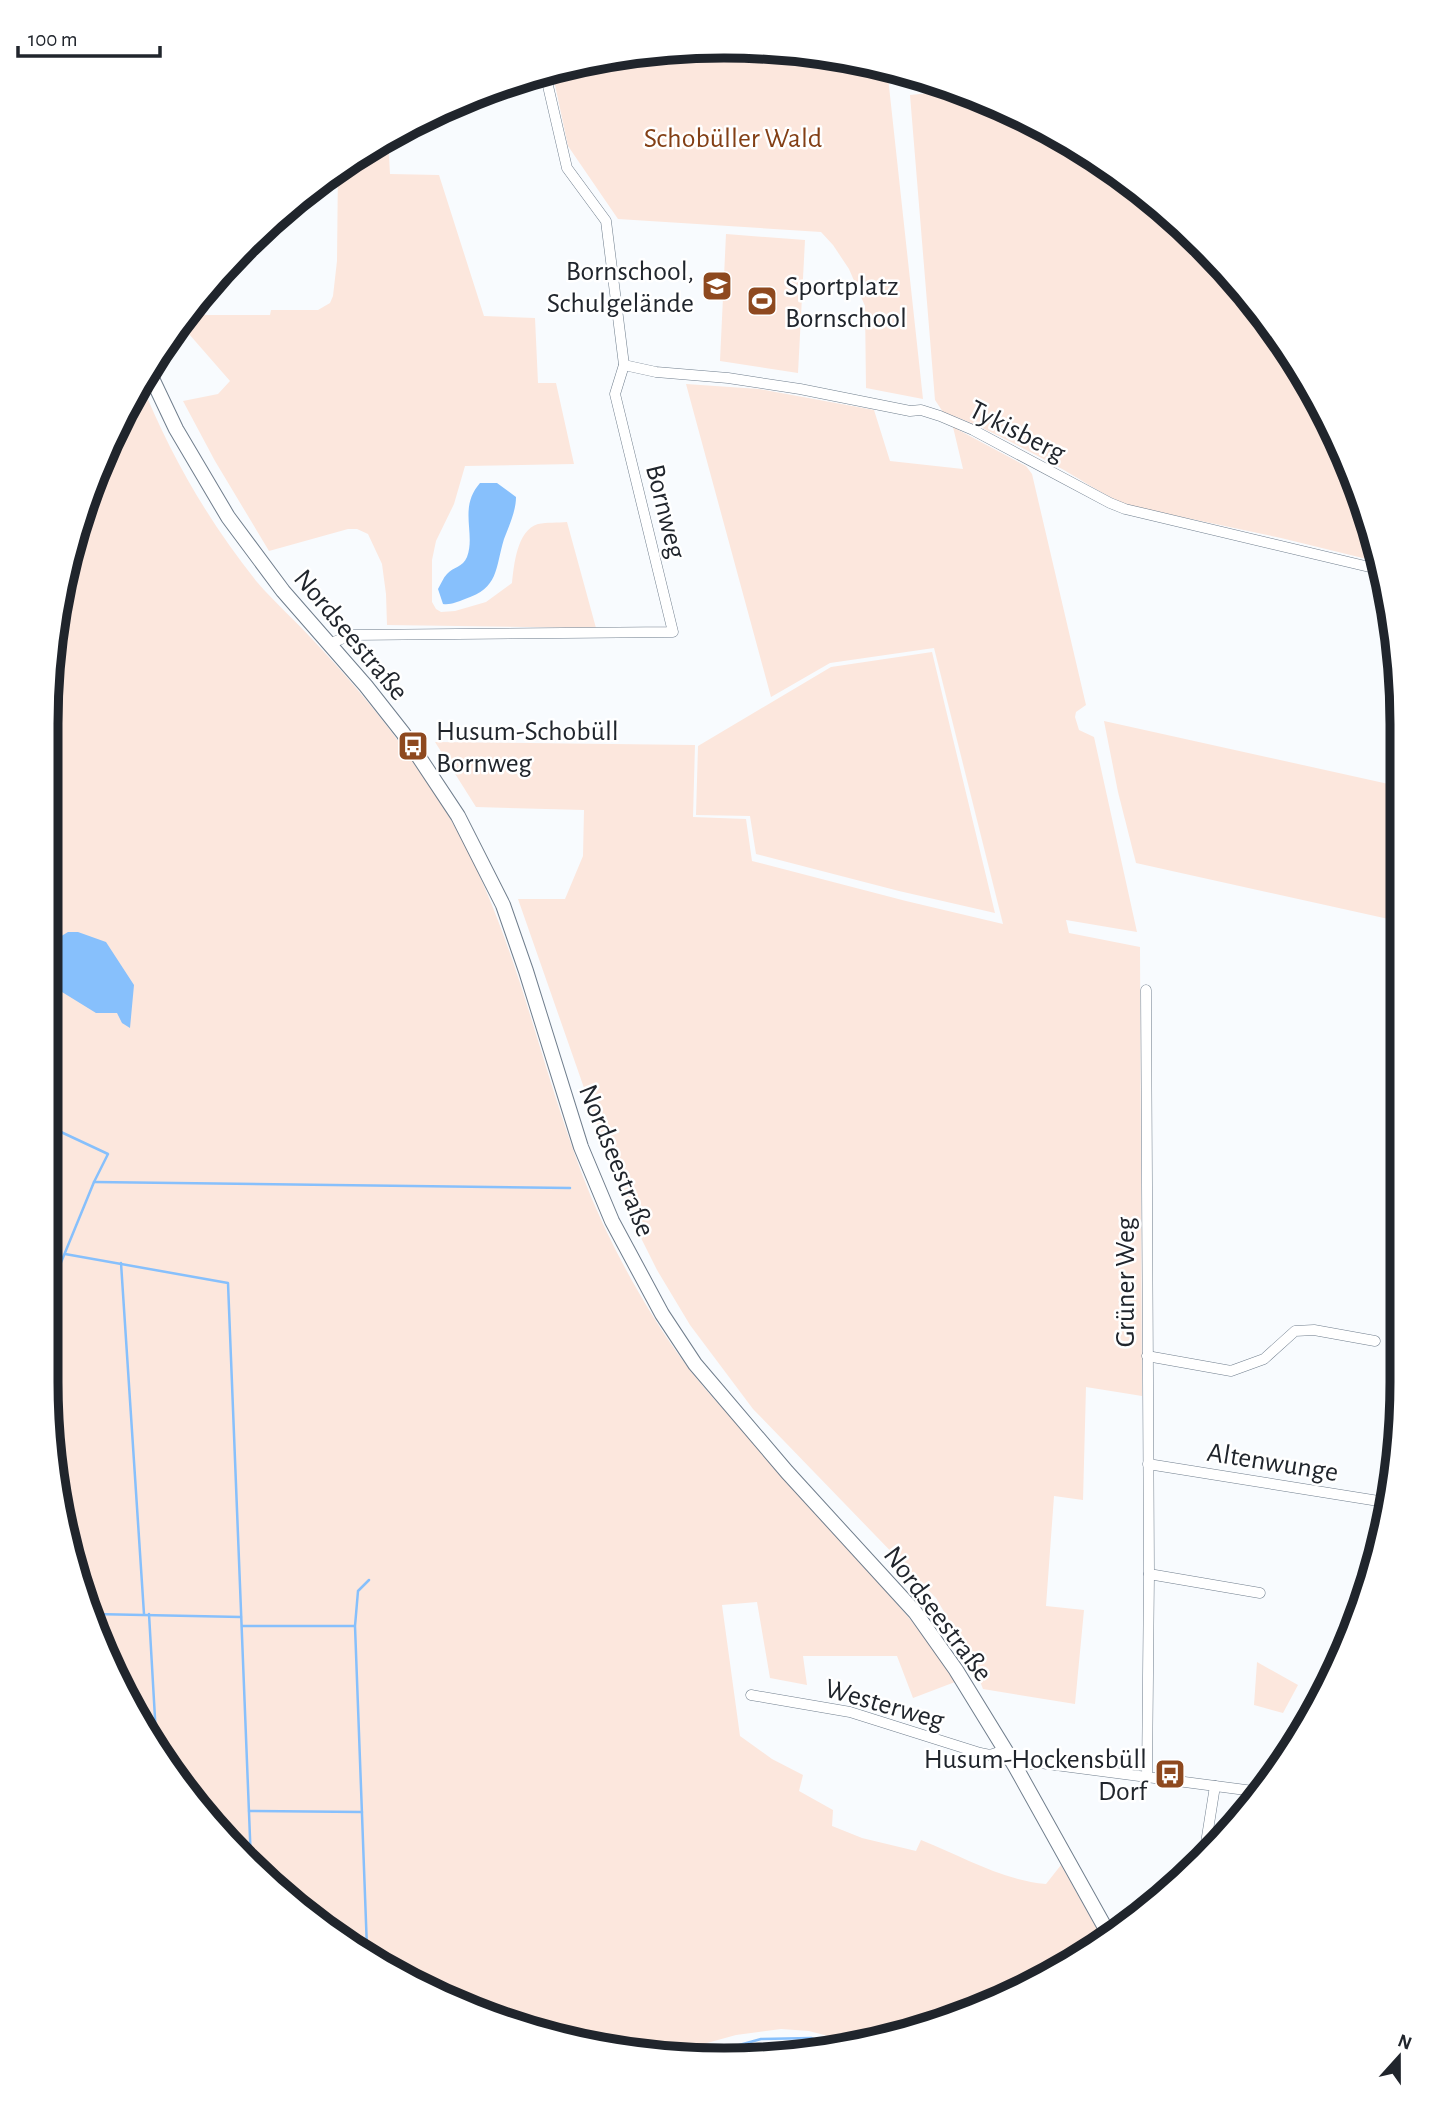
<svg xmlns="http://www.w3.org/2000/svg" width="1448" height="2106" font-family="'Alegreya Sans',sans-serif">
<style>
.green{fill:#fce7dd}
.water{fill:#87c0fc}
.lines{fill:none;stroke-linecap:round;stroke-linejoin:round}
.stream{stroke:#87c0fc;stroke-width:2.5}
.minor-casing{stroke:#707e8d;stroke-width:11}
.secondary-casing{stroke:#707e8d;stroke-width:16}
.minor{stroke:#fff;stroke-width:10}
.secondary{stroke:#fff;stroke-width:14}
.labels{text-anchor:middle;stroke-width:5;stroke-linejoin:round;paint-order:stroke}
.park-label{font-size:28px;fill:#833f15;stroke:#fff}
.poi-label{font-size:28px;fill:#20252c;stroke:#fff;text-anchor:end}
.street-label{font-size:28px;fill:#20252c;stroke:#fff}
.rim{fill:none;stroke:#20252c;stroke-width:9}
</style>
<rect width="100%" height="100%" fill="#f8fbfe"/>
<g class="green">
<polygon points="724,46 857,59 887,68 923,399 866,388 865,306 849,269 833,245 821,232 618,219 568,146 552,71 592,58"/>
<path d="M961,90L984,97L1101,160L1204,245L1332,424L1379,562L1281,538L1130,506C1107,497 1086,483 1064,470C1025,449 985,427 943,412L935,400L910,95Z"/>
<path d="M388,138L390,174L439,175L484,316L535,318L538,383H556L574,464L465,466L454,504L436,541L432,560V602L436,609L441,612L455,611L486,602L512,583C514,565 517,530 538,524C547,522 558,523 567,522L596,628L387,625L386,594L382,564L368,534L357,529H348L269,551L215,461L183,401L218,394L230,381L182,326L190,315H270L271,310H318L330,303L333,296L337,261L338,167L347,160Z"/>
<polygon points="726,234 805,240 798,373 720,361"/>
<path d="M140,380C169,453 208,521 257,582C275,603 295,620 313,640C365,695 413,755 451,820C524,946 543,1094 603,1224C627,1275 656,1325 689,1369C710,1396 735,1421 757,1446C804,1499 851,1552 898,1605L932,1645L955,1682L913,1698L897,1656H803L807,1685L770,1678L757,1602L722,1605L740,1736L772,1759L803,1775L799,1791L833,1810L832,1826L862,1838L916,1851L921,1840C962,1856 1001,1880 1046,1884L1061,1865L1101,1936L1024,1990L856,2048H851L828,2036L809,2031L781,2029L736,2035L667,2054L636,2055L464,2009L277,1892L160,1759L69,1558L46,1382V724L58,592L136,385Z"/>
<polygon points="686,384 759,389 874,410 890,461 963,469 953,427 1026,466 1032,474 1086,705 1076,712 1075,717 1079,730 1094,737 1137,932 1066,920 1069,933 1140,947 1142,1396 1086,1387 1083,1500 1054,1496 1046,1606 1084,1610 1075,1704 983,1689 971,1658 936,1598 753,1409 690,1325 657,1270 634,1224 612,1168 518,899 565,899 583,856 584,810 476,807 435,742 695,745 693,817 746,819 752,861 906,901 1003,924 934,648 830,663 771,697"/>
<polygon points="932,652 995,913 899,891 756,854 750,816 696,815 698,746 831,667"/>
<polygon points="1104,721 1402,787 1402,922 1136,863 1118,792"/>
<polygon points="1257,1662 1298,1685 1283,1713 1254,1705"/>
</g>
<g class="water">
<path d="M480,483H497L516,497C516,511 509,526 504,539C495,569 499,588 465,599C457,602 451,605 443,604L438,589C441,584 443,578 447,574C453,567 463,567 467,557C476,533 458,508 480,483Z"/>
<polygon points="68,932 78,932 106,942 134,985 130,1028 122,1023 117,1013 96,1013 62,992 55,964 55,940"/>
</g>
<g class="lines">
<g class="stream">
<polyline points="94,1182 570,1188"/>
<polyline points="65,1254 228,1283 251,1863"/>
<polyline points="121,1263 144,1614"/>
<polyline points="46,1299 94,1182 108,1154 46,1125"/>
<polyline points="94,1614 241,1617"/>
<polyline points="149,1614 157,1753"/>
<polyline points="242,1626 354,1626"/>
<polyline points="249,1811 362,1812"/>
<polyline points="367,1949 355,1626 358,1591 369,1580"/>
<polyline points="714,2052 761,2039 811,2038 838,2048"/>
</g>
<g class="minor-casing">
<g id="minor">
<polyline points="624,365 656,372 728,378 800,389 910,411 921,410 940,416 973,430 1110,503 1125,509 1382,570"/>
<polyline points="329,644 351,635 673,632 615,394 624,365 606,221 567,168 545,73"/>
<polyline points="1146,990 1149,1574 1147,1778"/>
<polyline points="1147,1356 1231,1371 1264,1359 1295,1331 1314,1330 1375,1341"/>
<polyline points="1148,1464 1391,1503"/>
<polyline points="1149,1574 1260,1593"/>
<polyline points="1342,1658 1338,1653 1347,1634 1358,1617"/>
<polyline points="751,1695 850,1712 980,1753 990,1755 1005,1750"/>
<polyline points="1015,1766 1040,1763 1261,1792"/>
<polyline points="1203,1862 1215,1786"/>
</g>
</g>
<g class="secondary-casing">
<polyline id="secondary" points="148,370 176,429 228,517 283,591 366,686 403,733 458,816 503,905 526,971 581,1147 612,1221 662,1314 695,1364 787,1472 915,1612 956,1670 1015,1766 1107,1931"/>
</g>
<use href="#minor" class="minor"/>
<use href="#secondary" class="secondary"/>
</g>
<defs>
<g id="school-square" transform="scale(1.575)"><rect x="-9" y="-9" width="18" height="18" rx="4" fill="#8e491f" stroke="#fff"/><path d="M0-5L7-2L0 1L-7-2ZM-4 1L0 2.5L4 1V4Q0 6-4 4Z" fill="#fff"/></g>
<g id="stadium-square" transform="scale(1.575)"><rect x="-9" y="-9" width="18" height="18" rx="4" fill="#8e491f" stroke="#fff"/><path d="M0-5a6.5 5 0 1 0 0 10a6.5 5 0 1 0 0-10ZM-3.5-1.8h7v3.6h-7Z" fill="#fff"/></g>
<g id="bus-square" transform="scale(1.575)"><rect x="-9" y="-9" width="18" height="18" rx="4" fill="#8e491f" stroke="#fff"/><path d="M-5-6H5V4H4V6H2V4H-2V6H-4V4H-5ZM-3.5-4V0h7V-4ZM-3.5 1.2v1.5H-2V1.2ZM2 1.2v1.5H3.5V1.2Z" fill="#fff"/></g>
</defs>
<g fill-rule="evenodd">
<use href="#school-square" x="717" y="286"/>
<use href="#stadium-square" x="762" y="301"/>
<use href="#bus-square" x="413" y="746"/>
<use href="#bus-square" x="1170" y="1774"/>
</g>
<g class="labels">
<g class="park-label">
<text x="733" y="147">Schobüller Wald</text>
</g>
<g class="poi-label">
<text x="694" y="280">Bornschool,<tspan x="694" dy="32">Schulgelände</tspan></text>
<text x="785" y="295" text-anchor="start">Sportplatz<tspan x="785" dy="32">Bornschool</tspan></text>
<text x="436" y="740" text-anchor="start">Husum-Schobüll<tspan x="436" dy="32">Bornweg</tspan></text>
<text x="1147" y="1768">Husum-Hockensbüll<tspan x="1147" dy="32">Dorf</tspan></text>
</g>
<g class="street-label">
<text transform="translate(1018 430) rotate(27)" y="10">Tykisberg</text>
<text transform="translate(667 511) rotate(76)" y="10">Bornweg</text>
<text transform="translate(352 634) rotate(50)" y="10">Nordseestraße</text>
<text transform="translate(618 1160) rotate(68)" y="10">Nordseestraße</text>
<text transform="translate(1124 1282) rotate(-90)" y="10">Grüner Weg</text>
<text transform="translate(1273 1461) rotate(9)" y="10">Altenwunge</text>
<text transform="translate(939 1613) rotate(53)" y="10">Nordseestraße</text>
<text transform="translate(885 1703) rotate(16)" y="10">Westerweg</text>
</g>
</g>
<path d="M0 0H1448V2106H0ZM724 58H724A666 666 0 0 1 1390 724V1382A666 666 0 0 1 724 2048H724A666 666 0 0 1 58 1382V724A666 666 0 0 1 724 58Z" fill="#fff" fill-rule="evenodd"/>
<path class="rim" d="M724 58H724A666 666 0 0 1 1390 724V1382A666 666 0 0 1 724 2048H724A666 666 0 0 1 58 1382V724A666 666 0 0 1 724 58Z"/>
<g transform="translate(1399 2057) rotate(21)" stroke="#ffffff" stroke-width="5" paint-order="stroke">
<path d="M0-5L12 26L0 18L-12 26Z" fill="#20252c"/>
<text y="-10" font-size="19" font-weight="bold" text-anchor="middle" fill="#20252c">N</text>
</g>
<path d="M18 46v10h142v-10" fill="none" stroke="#20252c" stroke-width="3.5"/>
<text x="28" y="46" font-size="21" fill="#20252c" stroke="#ffffff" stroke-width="5" paint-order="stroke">100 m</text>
</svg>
